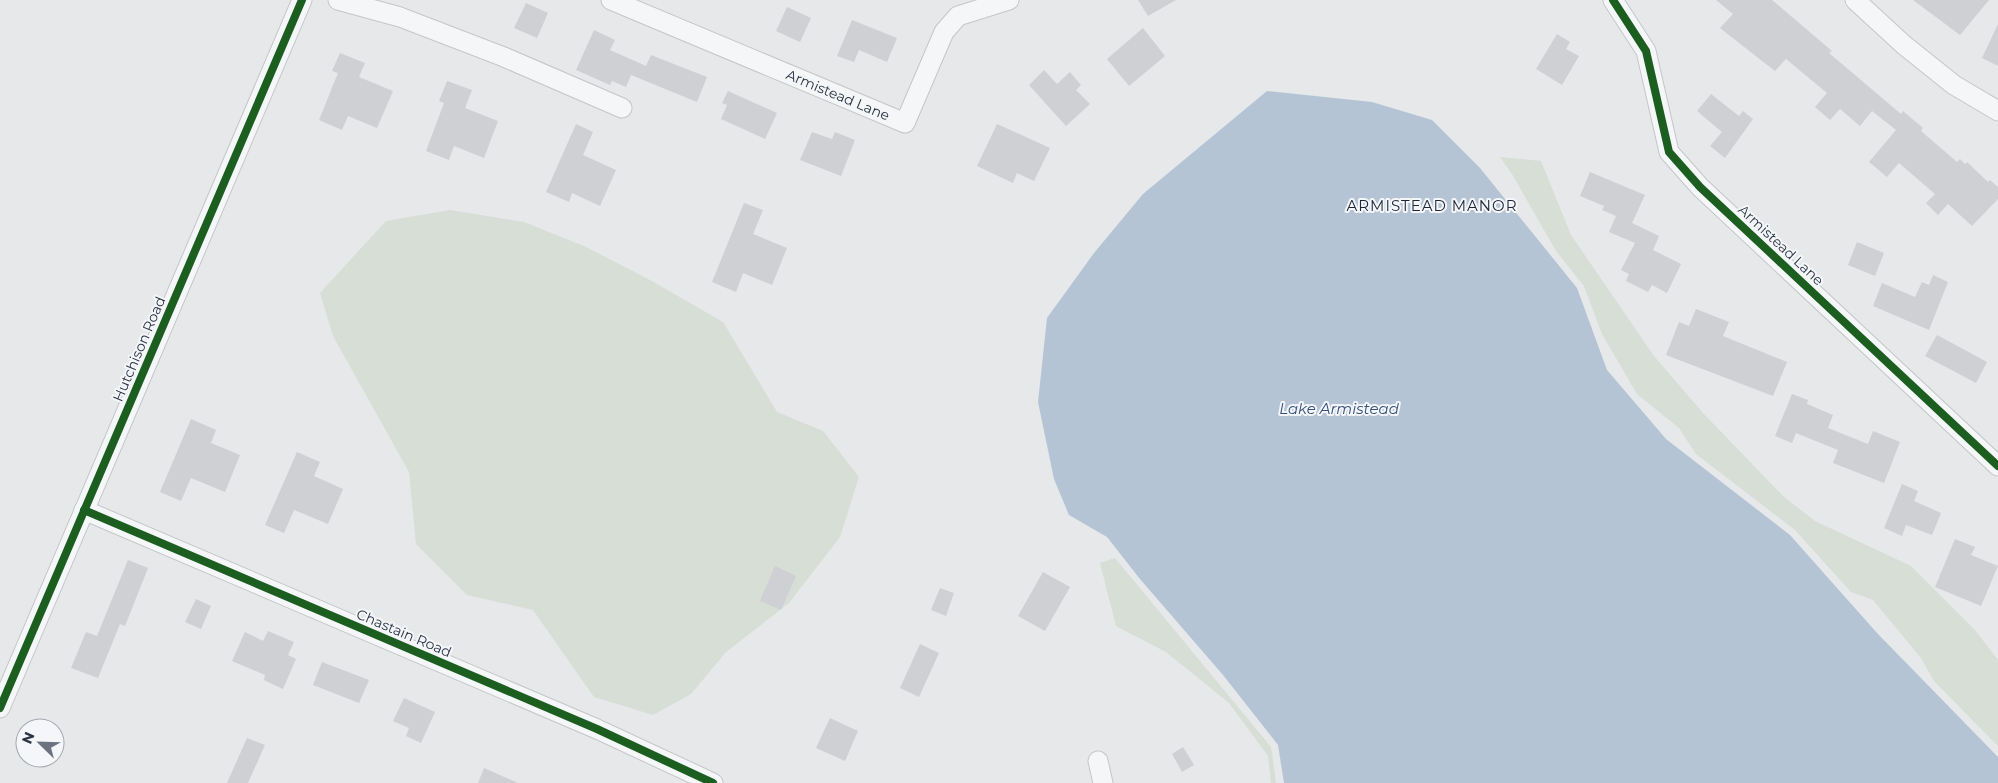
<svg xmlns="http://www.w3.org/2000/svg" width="1998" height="783" font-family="Montserrat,sans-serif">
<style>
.green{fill:#d6ded6}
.water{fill:#b4c4d5}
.building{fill:#ced0d3}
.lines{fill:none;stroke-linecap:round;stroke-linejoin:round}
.minor-casing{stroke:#c4c6c8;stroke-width:21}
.minor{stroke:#f5f6f7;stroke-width:19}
.cycleway-casing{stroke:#f4f6f9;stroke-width:11}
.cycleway{stroke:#1b5e20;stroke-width:8}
.labels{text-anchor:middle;stroke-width:4;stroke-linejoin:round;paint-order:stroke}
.street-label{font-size:14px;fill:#2b3445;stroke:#f4f6f9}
.neighbourhood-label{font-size:15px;letter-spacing:1px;fill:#1d2536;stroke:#f4f6f9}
.water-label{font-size:15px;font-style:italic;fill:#34527a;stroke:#f4f6f9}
</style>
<rect width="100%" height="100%" fill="#e6e8ea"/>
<g class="green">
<polygon points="1500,157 1541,161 1571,235 1654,356 1703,413 1783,496 1815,521 1911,566 1975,630 1998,660 1998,746 1934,681 1921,658 1873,600 1851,592 1795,530 1696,454 1679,428 1637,394 1602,334 1584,286 1556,251 1512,174"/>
<polygon points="450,210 524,222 586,247 650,280 723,322 777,412 823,431 859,477 840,537 789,603 726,652 691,694 653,715 594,697 533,610 467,595 416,544 409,472 333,336 320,293 386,221"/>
<polygon points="1115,558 1271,747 1276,783 1271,783 1268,756 1229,703 1166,652 1116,626 1100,563"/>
</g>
<polygon class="water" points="1267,91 1372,102 1432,120 1480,168 1577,288 1607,370 1666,439 1790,535 1877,633 1998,757 1998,783 1284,783 1278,745 1223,675 1140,579 1107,537 1069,515 1054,479 1038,402 1047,318 1094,253 1143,194"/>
<g class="building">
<polygon points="1138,0 1176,0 1148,16"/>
<polygon points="1716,0 1772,0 1832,51 1829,53 1901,114 1903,111 1923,128 1921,131 1957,162 1960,159 1965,164 1967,162 1988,182 1990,180 1998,187 1998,199 1972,226 1948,204 1938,215 1926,203 1935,194 1899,163 1887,177 1869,162 1896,130 1872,111 1860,126 1840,109 1830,120 1815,107 1827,93 1786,59 1775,71 1720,28 1733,14"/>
<polygon points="1913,0 1989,0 1960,35"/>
<polygon points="526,3 548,13 537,38 514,28"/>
<polygon points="787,7 811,18 800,42 776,31"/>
<polygon points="852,20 897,38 887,62 859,50 854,62 837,56"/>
<polygon points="1998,24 1998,66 1982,58"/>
<polygon points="1143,28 1165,56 1129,86 1107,59"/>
<polygon points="594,30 615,40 610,50 646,66 651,55 707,77 697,102 631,75 626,87 612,81 610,85 576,70"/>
<polygon points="1557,34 1570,42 1566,49 1579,56 1562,85 1536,69"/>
<polygon points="340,53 365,63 359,77 393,91 377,128 348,116 342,130 319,120 338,73 332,71"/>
<polygon points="1044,70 1057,84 1070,72 1081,85 1076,90 1090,104 1066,126 1029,85"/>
<polygon points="447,81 472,90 465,108 498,121 484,158 454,146 449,160 426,151 444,103 439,101"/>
<polygon points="728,91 777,113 765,139 721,119 727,105 722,103"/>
<polygon points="1711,94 1739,116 1743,111 1753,119 1725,158 1710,146 1722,132 1697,111"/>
<polygon points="576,124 593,132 583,155 616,170 600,206 572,193 569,202 546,192"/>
<polygon points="997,124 1050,148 1034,181 1017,173 1013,183 977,166"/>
<polygon points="812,132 832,139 835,132 855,140 841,176 800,160"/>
<polygon points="1590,172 1645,195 1632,223 1659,236 1653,250 1681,264 1667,293 1652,285 1648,292 1626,281 1629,274 1621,270 1635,243 1609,232 1616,216 1602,210 1604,206 1580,196"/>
<polygon points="744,203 763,210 753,234 787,248 772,285 743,273 736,292 712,282"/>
<polygon points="1857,242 1884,253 1875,276 1848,265"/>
<polygon points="1933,275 1948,282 1929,330 1873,306 1882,283 1915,297 1922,282 1929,285"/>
<polygon points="1696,309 1729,322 1723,336 1787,362 1773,396 1666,355 1679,322 1689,326"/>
<polygon points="1937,335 1987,362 1976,383 1925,356"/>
<polygon points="1792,394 1808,400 1807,404 1833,415 1828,428 1868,444 1873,431 1900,442 1884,483 1833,463 1838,450 1796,433 1792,443 1775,436"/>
<polygon points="191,419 216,430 211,443 240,455 225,492 191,478 181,501 160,492"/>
<polygon points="297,452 320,462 314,476 343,489 328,524 294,510 284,533 265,525"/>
<polygon points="1902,484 1918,491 1914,501 1941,513 1932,535 1906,525 1902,536 1884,528"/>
<polygon points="1955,539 1975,547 1971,555 1998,566 1981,606 1935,587"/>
<polygon points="128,560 148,568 125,626 120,624 98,678 71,668 86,632 97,636"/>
<polygon points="775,566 796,576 781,610 760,601"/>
<polygon points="1043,572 1070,587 1045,631 1018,616"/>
<polygon points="940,588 954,593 946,616 931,610"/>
<polygon points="196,599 211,606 201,629 185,622"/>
<polygon points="268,631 294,642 288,655 296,659 283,689 264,680 265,675 232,661 245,632 263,641"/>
<polygon points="920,644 939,653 919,697 900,688"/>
<polygon points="322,662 369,680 359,703 313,685"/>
<polygon points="404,698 435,712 421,743 406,736 409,728 393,721"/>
<polygon points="830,718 858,731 845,761 816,748"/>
<polygon points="247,738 265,745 248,783 227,783"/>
<polygon points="1183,747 1194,765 1182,772 1172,754"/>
<polygon points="484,768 518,783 478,783"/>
</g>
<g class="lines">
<g class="minor-casing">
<g id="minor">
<polyline points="338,0 400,17 504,57 622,108"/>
<path id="s1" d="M611,0L905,123L944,32L958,16L1009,0"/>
<polyline points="1613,0 1646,51 1669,152 1700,187 1998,466"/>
<polyline points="1855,0 1904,45 1954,85 1998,111"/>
<polyline points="84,510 597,729 713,783"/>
<polyline points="0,708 302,0"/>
<polyline points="1098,761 1103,783"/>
</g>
</g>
<use href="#minor" class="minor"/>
<g class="cycleway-casing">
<g id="cycleway">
<polyline points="1613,0 1646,51 1669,152 1700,187 1998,466"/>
<polyline points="84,510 597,729 713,783"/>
<polyline points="0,708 302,0"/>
</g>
</g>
<use href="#cycleway" class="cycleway"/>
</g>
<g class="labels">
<g class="street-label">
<text dy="5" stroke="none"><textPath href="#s1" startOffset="246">Armistead Lane</textPath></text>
<text transform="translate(1781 245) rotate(43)" y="5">Armistead Lane</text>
<text transform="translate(139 349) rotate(-67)" y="5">Hutchison Road</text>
<text transform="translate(404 633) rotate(23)" y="5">Chastain Road</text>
</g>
<g class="neighbourhood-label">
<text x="1432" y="211">ARMISTEAD MANOR</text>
</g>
<g class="water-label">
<text x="1339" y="414">Lake Armistead</text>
</g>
</g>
<g transform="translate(40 743) rotate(293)"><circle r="24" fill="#f4f6f9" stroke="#a4a8b1"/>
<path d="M0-4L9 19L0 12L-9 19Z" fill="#6c737f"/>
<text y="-8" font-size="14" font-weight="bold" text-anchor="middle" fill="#2b3445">N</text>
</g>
</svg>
